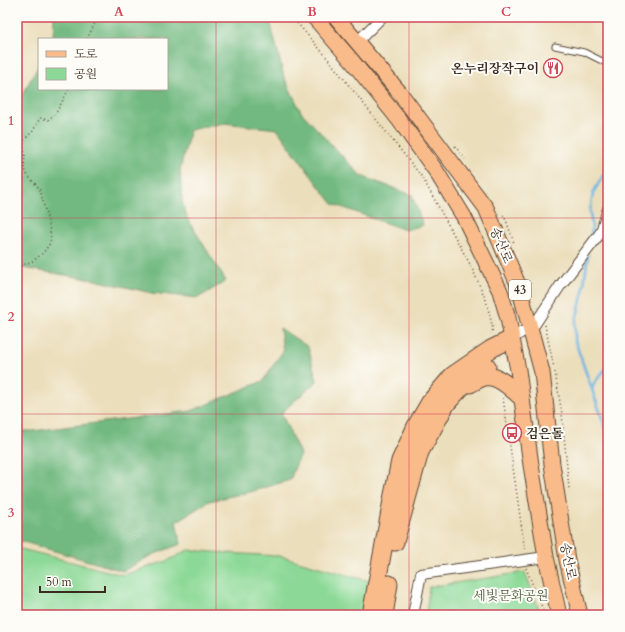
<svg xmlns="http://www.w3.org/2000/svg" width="625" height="632" font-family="Cardo,'Noto Serif KR',serif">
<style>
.green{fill:#8cd997;stroke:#64825a}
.forest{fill:#71b980;stroke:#56724f}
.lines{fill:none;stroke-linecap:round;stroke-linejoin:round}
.stream{stroke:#68b4e1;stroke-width:2.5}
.service-casing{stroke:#554536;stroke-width:7}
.minor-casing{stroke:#554536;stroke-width:12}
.primary-casing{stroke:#554536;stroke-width:17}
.motorway-casing{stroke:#554536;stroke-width:19}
.path{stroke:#554536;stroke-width:1.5;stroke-dasharray:1 3;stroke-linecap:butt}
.service{stroke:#fff;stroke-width:5}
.minor{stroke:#fff;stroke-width:10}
.primary{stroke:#fabb8b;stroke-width:15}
.motorway{stroke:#fabb8b;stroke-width:17}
.grid{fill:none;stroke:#d1495b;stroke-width:1;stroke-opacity:0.55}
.labels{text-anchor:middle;stroke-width:4;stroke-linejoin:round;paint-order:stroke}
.shield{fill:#fdfcf7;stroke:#75695f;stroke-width:1}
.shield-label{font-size:12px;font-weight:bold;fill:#3b2a1e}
.poi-label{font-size:13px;font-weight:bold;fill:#3b2a1e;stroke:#fdfcf7;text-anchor:end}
.street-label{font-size:13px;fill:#3b2a1e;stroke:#fdfcf7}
.park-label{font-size:13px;fill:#535f42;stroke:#fdfcf7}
.neatline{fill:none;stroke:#d1495b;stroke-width:1.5}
.grid-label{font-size:13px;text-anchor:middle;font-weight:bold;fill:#d1495b}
</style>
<rect width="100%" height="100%" fill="#fdfcf7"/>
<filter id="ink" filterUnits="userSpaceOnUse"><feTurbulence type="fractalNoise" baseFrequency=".025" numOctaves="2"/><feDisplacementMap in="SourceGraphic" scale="8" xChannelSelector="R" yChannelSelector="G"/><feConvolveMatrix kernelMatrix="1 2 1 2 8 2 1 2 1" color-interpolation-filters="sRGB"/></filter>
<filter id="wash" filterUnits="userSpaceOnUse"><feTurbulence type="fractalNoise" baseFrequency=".012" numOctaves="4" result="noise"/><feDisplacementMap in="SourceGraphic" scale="16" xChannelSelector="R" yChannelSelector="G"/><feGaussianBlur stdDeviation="0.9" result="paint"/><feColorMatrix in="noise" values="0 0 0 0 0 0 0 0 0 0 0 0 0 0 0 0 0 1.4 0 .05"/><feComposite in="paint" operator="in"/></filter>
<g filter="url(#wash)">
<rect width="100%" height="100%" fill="#ebdebb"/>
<g class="green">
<polygon points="17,548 123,575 167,561 188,550 226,553 280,556 369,581 362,615 17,615"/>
<polygon points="525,572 541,615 426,615 429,587"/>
</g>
<g class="forest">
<polygon points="54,17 267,17 270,21 284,77 301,112 361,176 412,195 423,225 405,230 333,204 318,185 277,129 224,123 190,130 180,170 182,201 187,218 226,281 198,298 152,293 95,280 17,267 17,104 39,65 39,89 167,89 167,39 53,39"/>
<polygon points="280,328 308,347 317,381 281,413 300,454 290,480 250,492 209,501 176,522 181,544 152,555 123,571 17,540 17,431 33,431 191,411 263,381 283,351"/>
</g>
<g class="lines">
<g class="stream">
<polyline points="590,240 592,228 590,212 593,193 608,167"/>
<polyline points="588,255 583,292 575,324 575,341 608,435"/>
<polyline points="592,390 594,383 608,366"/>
</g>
</g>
</g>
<g filter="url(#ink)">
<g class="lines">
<g class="service-casing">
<polyline id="service" points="555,46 584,52 608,64"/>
</g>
<g class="minor-casing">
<g id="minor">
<polyline points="357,42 382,17"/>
<polyline points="511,339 535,324 560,286 601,232 608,209"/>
<polyline points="413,615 421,574 546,557"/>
</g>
</g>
<g class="primary-casing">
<g id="primary">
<polyline points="314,17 352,61 400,121 436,171 464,217 500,291 508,318 518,370 531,465 546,557 559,615"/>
<polyline points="336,17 400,93 486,208 519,287 542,372 552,464 567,560 580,615"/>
</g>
</g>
<g class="motorway-casing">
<g id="motorway">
<path d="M470,384C474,382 480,378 485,377C498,374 512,389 521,397"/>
<polyline points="395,542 420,452 447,403 469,379 487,366"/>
<polyline points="371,615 393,495 400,461 416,426 430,402 453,375 491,349 511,339"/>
<polyline points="384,615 389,584"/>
</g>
</g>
<g class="path">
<polyline points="292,17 324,54 422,177 471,266 486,300 493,329 491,334"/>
<polyline points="87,39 98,17"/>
<polyline points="455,146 465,159"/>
<polyline points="17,160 25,154"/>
<polyline points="503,215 506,220 514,243"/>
<polyline points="17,267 33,261 43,253 49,245 51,239 49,226 41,194 39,188 28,176 24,168 25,154 23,146 24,140 33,131 40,118 48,120 56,113 69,89"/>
<polyline points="545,325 554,368"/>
<polyline points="555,372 562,414 569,489"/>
<polyline points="503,398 525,551"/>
<polyline points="526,568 545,615"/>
</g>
<use href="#service" class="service"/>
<use href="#minor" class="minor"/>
<use href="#primary" class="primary"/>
<use href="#motorway" class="motorway"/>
</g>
</g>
<path class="grid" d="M216,17V615M409,17V615M17,218H608M17,414H608"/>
<defs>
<g id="restaurant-ring" transform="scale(1)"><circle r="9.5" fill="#fdfcf7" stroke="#d1495b" stroke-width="1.5"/><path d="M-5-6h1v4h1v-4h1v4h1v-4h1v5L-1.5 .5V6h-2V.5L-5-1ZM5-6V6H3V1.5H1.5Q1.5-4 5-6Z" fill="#d1495b"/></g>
<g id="bus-ring" transform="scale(1)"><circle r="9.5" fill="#fdfcf7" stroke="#d1495b" stroke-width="1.5"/><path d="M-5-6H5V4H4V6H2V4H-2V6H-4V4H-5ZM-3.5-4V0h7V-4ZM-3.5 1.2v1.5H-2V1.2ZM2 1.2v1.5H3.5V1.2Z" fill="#d1495b"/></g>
</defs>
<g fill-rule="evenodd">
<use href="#restaurant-ring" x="553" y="68"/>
<use href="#bus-ring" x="512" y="433"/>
</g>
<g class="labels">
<rect class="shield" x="509" y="280" width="22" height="20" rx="3"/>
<g class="shield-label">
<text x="520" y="294">43</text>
</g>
<g class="poi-label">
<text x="539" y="73">온누리장작구이</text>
<text x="526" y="438" text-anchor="start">검은돌</text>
</g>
<g class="street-label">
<text transform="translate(502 245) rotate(67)" y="5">송산로</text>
<text transform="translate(569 561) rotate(79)" y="5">송산로</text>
</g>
<g class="park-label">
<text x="511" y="600">세빛문화공원</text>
</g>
</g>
<rect width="625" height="632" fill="none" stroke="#fdfcf7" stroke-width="44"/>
<rect x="38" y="38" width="130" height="52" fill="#fdfcf7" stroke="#afa8a0"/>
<rect x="46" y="51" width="20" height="6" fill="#fabb8b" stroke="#afa8a0"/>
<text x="74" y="58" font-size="12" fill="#3b2a1e">도로</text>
<rect x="46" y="68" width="20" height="12" fill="#8cd997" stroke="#afa8a0"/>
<text x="74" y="78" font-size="12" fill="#3b2a1e">공원</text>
<path d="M40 586v6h65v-6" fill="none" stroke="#3b2a1e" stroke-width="2"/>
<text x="46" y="586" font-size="12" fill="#3b2a1e" stroke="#fdfcf7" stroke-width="3" paint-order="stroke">50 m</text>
<rect x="22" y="22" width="581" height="588" class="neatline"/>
<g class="grid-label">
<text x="119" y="16">A</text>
<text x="312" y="16">B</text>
<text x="506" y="16">C</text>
<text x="11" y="125">1</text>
<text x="11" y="321">2</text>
<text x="11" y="517">3</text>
</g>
</svg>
